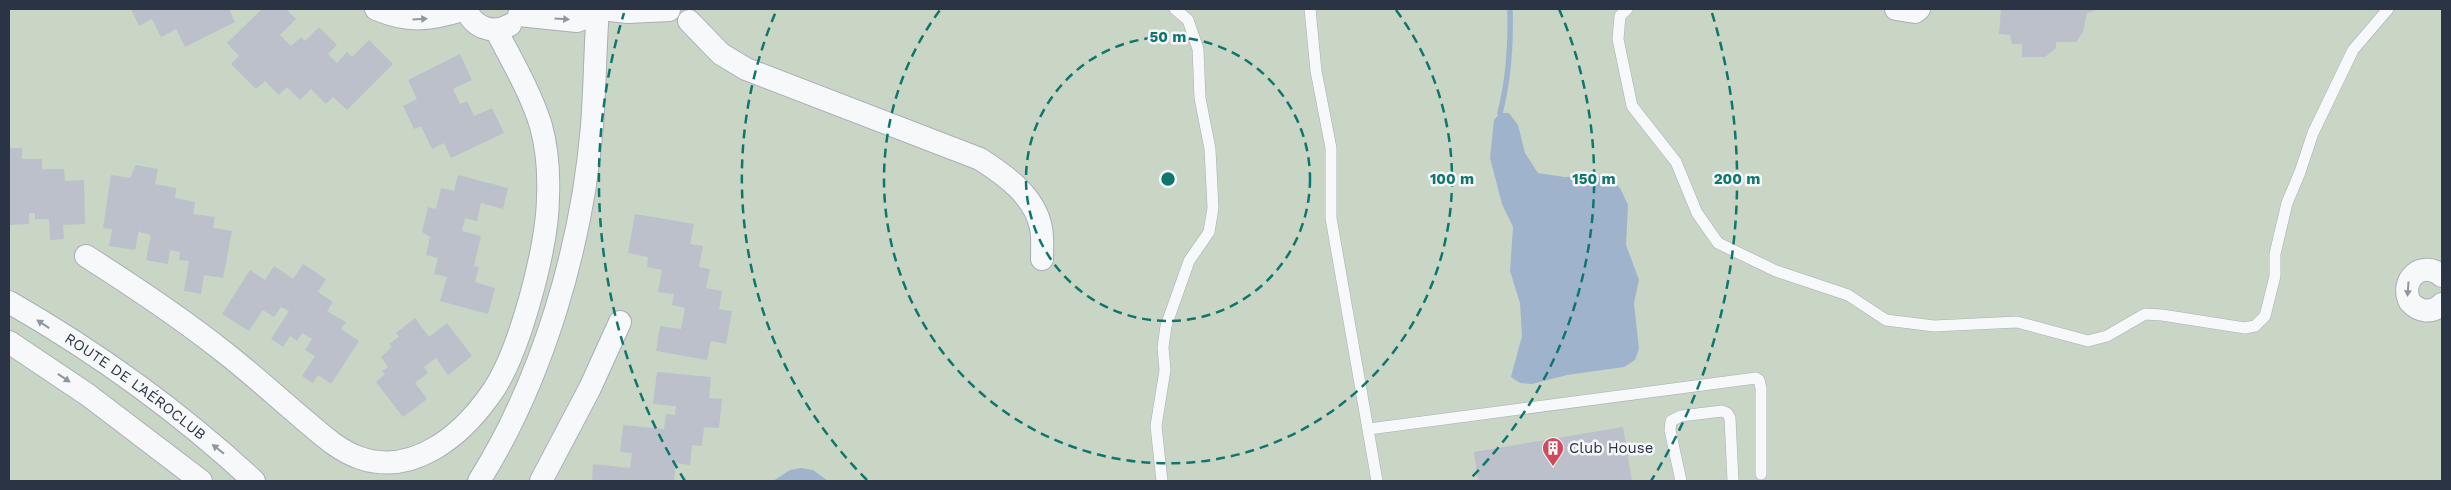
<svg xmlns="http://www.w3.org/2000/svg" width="2451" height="490" font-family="'Work Sans',sans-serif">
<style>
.green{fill:#c9d6c5}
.water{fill:#9fb4cc}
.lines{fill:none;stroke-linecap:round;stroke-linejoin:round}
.stream{stroke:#9fb4cc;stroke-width:5.5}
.building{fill:#bbc0ca}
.service-casing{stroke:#a9aeb7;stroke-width:12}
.minor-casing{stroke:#a9aeb7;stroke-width:24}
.service{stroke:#f7f8fa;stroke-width:11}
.minor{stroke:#f7f8fa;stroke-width:22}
.oneway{fill:#9196a0}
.ring{fill:none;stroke:#0f766e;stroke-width:2.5;stroke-dasharray:9 6}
.labels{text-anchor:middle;stroke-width:5;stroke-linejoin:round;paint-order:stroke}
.street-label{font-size:15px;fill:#2b3445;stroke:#f4f6f9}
.poi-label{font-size:15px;fill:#2b3445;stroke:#f4f6f9;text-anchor:start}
.centre{fill:#0f766e;stroke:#f4f6f9;stroke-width:2.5}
.ring-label{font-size:15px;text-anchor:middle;font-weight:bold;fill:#0f766e;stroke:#f4f6f9;stroke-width:5;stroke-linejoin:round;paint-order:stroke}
</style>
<rect width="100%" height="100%" fill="#e4e7ec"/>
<rect class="green" x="9" y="9" width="2433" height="472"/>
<g class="water">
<polygon points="1500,113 1509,113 1518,125 1525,153 1538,173 1564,177 1608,176 1620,188 1628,205 1626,245 1639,280 1634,303 1639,349 1635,360 1624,367 1567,375 1532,384 1520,383 1511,377 1522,336 1520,303 1510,271 1513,227 1502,204 1490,158 1494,120"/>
<polygon points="801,468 813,470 828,481 773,481 790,470"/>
</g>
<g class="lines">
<path class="stream" d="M1500,113C1509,78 1511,45 1510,9"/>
</g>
<g class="building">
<polygon points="131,9 229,9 235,22 185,47 176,29 161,37 152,19 139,26"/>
<polygon points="262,9 286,9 296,19 280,35 291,46 301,37 305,41 319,27 337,45 328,54 337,63 347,52 352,57 369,40 393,64 347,110 333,97 326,104 311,89 300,100 287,87 279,95 265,81 256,89 231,64 239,56 227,43"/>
<polygon points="2001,9 2098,9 2087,13 2083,32 2076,42 2056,42 2056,48 2045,57 2022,57 2022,44 2012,44 2010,35 1999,34"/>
<polygon points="460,54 472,80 453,89 460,104 467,101 474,116 492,108 504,133 451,158 444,143 432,149 421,126 414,129 403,106 417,99 408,80"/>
<polygon points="9,148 22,148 22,159 42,159 42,169 64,169 65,181 84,180 85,224 63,225 64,239 50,240 49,219 35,219 35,213 29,213 29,224 9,225"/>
<polygon points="136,165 158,169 155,184 176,188 175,198 195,202 193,214 215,217 213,228 232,231 223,278 204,275 201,294 184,291 189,261 179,260 180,252 170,250 168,264 146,260 151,235 139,232 141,220 135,250 109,246 112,229 103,228 111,175 130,178"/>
<polygon points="458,175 508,188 503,209 481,203 477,221 465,218 462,231 481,236 474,266 479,267 475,282 495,288 488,314 440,301 447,277 434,274 438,258 426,255 430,237 422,232 428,207 436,209 441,188 454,191"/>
<polygon points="635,214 694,224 690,244 703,246 699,267 710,269 706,288 722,291 719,309 732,311 726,344 711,341 707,360 656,351 660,326 681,329 685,308 672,305 674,294 658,292 662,270 647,267 648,257 628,253"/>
<polygon points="303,264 326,279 318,292 333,302 327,311 346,322 341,329 359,341 331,384 318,375 313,383 302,376 315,356 305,350 312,339 302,333 297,341 290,336 283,347 271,339 289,311 281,307 274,317 263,310 249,331 222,314 250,270 265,280 274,266 293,279"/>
<polygon points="415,318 429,337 447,323 472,356 448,375 436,358 424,367 428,373 415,383 427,399 403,417 376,382 385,374 382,371 388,367 381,357 392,347 389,344 399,337 396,333"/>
<polygon points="657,372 711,377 709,398 722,399 719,428 704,427 702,446 692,445 690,465 676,463 674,481 592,481 593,464 630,468 632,453 620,452 623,425 664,429 666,414 675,415 676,406 653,404"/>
<polygon points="1623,427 1632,481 1478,481 1474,452"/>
</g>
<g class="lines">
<g class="service-casing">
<g id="service">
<polyline points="1310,9 1316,71 1331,148 1331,218 1377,481"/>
<polyline points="1627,9 1620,16 1618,39 1632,106 1676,162 1697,213 1718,243 1776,271 1848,295 1886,320 1934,326 2017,322 2088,341 2107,336 2145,314 2162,315 2245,328 2255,326 2265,316 2275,276 2275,254 2287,203 2300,172 2313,133 2353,50 2388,9"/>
<polyline points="1369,429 1756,378 1759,380 1761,388 1761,474"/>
<polyline points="1162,481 1156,426 1165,370 1163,347 1166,326 1189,261 1209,232 1213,208 1210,149 1200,98 1198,49 1188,20 1175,9"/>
<polyline points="1681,481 1670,430 1671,421 1681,416 1722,411 1727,413 1730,418 1733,481"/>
</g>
</g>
<g class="minor-casing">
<g id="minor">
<path d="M376,9C410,23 430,20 465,9"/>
<path d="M466,9C473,27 492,35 510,25"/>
<polyline points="601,9 628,12 669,10"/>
<polyline points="1896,9 1915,12 1919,9"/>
<polyline points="519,15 577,21 604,10"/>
<path d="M689,21L721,54L746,69L980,159C1005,175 1035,196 1041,228C1043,238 1042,249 1042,259"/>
<path d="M86,256C133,286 180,317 224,352C251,373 276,396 302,418C320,433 337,450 360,458C413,476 461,436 490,395C519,356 548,246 548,197C549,174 547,148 541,126C531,93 512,61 496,30"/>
<path d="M2442,276C2422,259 2399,280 2410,302C2419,312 2432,314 2442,304"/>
<path id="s1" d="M9,302C96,352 181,413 254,481"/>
<polyline points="9,342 88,395 201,481"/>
<path d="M479,481C543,379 582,246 592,126C595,87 595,48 598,9"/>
<polyline points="541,481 590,388 620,322"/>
</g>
</g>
<use href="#service" class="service"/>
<use href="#minor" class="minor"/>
</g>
<defs><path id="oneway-solid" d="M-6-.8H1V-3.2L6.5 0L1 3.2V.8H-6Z" transform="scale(1.25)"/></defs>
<g class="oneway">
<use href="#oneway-solid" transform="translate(420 19) rotate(-4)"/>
<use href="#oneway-solid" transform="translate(562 19) rotate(4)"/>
<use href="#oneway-solid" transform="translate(2408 289) rotate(94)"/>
<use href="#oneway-solid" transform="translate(43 324) rotate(-147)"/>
<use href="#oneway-solid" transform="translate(64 378) rotate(34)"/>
<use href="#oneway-solid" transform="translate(218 449) rotate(-142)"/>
</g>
<g class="ring">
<circle cx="1168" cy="179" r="142"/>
<path d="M1396 10A284 284 0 1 1 940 10"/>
<path d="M867 480A426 426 0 0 1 777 9M1559 9A426 426 0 0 1 1469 480"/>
<path d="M685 481A569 569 0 0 1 624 13M1712 13A569 569 0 0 1 1651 481"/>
</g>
<defs>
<g id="building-pin" transform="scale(1.125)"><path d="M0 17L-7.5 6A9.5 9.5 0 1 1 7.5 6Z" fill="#d1495b" stroke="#f4f6f9"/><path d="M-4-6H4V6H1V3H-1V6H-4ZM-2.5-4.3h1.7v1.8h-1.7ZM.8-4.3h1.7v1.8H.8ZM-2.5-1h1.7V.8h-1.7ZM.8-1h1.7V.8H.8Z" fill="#fff"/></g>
</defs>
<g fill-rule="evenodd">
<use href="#building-pin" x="1553" y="448"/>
</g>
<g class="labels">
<g class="street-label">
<text dy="5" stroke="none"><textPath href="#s1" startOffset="152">ROUTE DE L’AÉROCLUB</textPath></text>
</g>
<g class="poi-label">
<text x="1569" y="453">Club House</text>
</g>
</g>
<circle cx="1168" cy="179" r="8" class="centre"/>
<g class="ring-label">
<text x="1168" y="42">50 m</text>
<text x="1452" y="184">100 m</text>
<text x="1594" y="184">150 m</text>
<text x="1737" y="184">200 m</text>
</g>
<rect width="2451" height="490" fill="none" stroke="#2b3445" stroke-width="20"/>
</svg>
